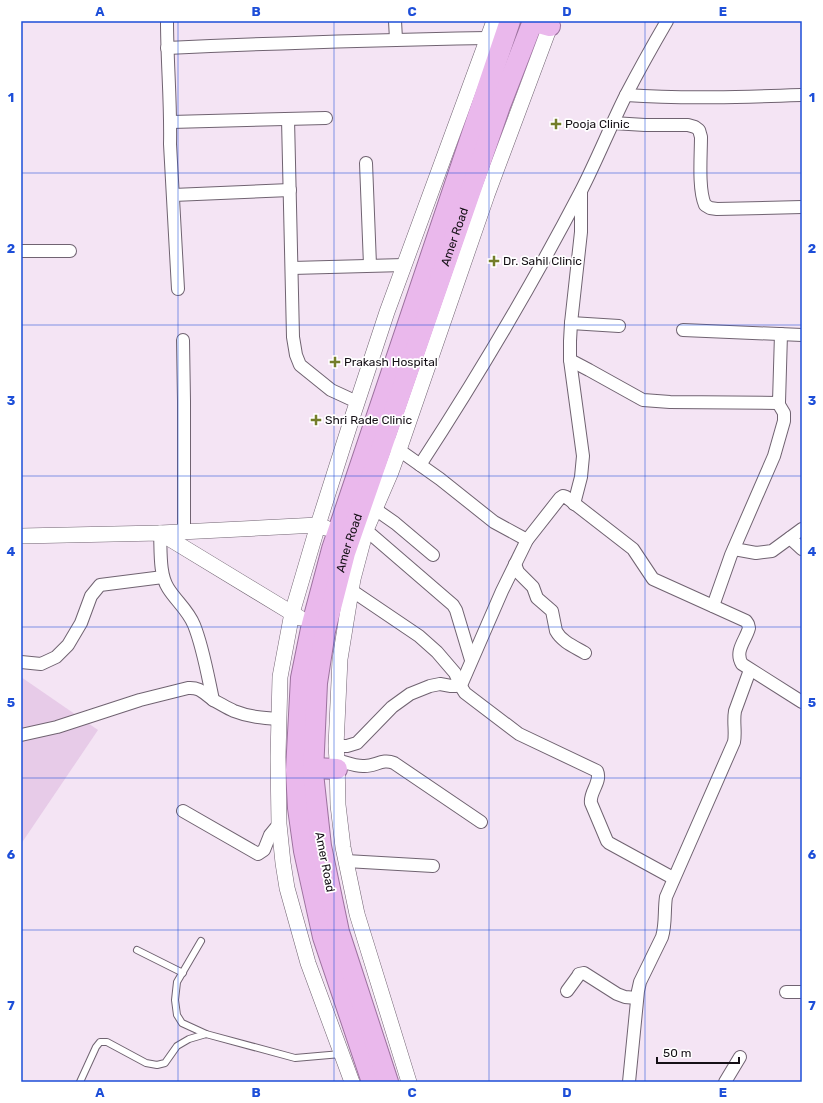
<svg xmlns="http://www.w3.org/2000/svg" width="823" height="1103" font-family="Rubik,sans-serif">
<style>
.green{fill:#e7cbe8}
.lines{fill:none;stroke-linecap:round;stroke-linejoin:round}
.service-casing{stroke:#706371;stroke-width:8}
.minor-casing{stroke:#706371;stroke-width:14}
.tertiary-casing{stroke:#706371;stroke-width:16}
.trunk-casing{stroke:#9c729e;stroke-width:22}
.service{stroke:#fff;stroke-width:6}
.minor{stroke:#fff;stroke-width:12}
.tertiary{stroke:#fff;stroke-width:15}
.trunk{stroke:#eab8ec;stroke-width:20}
.grid{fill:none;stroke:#1d4ed8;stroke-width:1;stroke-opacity:0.55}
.poi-dot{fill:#747e2a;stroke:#fff;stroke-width:1.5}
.labels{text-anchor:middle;stroke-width:3.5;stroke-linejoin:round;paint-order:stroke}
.poi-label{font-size:12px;fill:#151016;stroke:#fff;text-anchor:start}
.street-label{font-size:12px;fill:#151016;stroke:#fff}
.neatline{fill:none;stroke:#1d4ed8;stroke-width:1.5}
.grid-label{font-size:13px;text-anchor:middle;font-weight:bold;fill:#1d4ed8}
</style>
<rect width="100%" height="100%" fill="#f4e4f4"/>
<polygon class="green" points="21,677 98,730 21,844"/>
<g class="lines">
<g class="service-casing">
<g id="service">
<polyline points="201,941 177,982 175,1000 177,1015 182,1023 206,1034"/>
<polyline points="137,950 183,973"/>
<polyline points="80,1082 96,1047 100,1042 107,1042 146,1063 157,1065 165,1063 177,1046 189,1039 206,1034 295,1058 341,1054"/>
</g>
</g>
<g class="minor-casing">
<g id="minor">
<path d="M167,21C167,62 171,103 170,144L178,289"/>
<polyline points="395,21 396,39"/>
<path d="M167,48C274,43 381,40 488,38"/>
<path d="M626,95C685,99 743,97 802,95"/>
<polyline points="288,119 293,337 296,355 300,365 331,390 357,402"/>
<polyline points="171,122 326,118"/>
<path d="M613,123L645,125H688L695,127L699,130L701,137C701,155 698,189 705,205L710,208L717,209L802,207"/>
<polyline points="366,163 370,265"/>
<polyline points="173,195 290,190"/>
<polyline points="21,251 70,251"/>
<polyline points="292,268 404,265"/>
<polyline points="571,323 619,326"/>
<polyline points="683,330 802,335"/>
<polyline points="183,340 184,401 184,532"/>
<polyline points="570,360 589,370 643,400 670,402 778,403 779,402 781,334"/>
<polyline points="392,445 440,479 494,522 527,540"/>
<path d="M420,465C478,376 532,285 581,191C597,160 610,127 626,95C639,70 653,45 667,21"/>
<polyline points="574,504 581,477 583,456 570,360 570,341 571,323 581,232 581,192"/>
<polyline points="375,509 395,523 433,555"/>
<polyline points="366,530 453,605 456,610 471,660"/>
<path d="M160,533C161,550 159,574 168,588C176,601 188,610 194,625C203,647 208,677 213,700"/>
<polyline points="790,538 802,549"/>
<polyline points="734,549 756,553 772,551 802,529"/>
<path d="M515,564L518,572L533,587L537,598L552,611L556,631C562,642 575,647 585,653"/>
<path d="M351,590L419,636L437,652L455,673L460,685L465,693L519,734L597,771C602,782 589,792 591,803L607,841L609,843L673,878"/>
<polyline points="713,606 731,555 774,456 784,421 784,413 778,403"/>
<polyline points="21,662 41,664 56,657 68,645 81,623 91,596 100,585 163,577"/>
<path d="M21,735L57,727L140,700L188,688C201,687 204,694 215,701C221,704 227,708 234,711C249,717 263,718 279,719"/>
<path d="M336,746H347L357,743L392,707L410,694L430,686L440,684L451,686H456L462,683L502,591L527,540L560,498L563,496L566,497L633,549L653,579L746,621L748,624L749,628C746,640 734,651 742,664L802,702"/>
<path d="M337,760C345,762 354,766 363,766C375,767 382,758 394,763L481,822"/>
<polyline points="183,811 258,854 264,850 270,835 279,824"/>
<polyline points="346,861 433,866"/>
<polyline points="567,991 578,976 579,974 584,973 617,994 625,997 637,998"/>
<polyline points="786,992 802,992"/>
<path d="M629,1082L638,991L640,982L662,937C666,924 664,910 666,897L734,742C736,732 733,722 735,711L750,670"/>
<polyline points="725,1082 740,1057"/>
</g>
</g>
<g class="tertiary-casing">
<g id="tertiary">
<polyline points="160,533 318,525 326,528"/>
<polyline points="21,536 160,533 300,618"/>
<polyline points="352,1082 308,963 287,888 283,863 279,824 278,757 280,677 292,613 318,525 353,415 387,312 494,21"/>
<polyline points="409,1082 357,914 343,847 338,805 337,760 336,746 340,659 353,579 366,530 391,472 399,450 487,195 552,21"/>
</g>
</g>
<g class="trunk-casing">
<g id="trunk">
<polyline points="532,21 550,26"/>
<polyline points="313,768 337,769"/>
<polyline points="372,1082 323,937 304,851 298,808 296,770 301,678 312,624 332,549 510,21"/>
<path id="s1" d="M388,1082L339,932L321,846L313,773L317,683L325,631L345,553L500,106L533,21"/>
</g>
</g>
<use href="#service" class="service"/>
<use href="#minor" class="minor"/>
<use href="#tertiary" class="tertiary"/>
<use href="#trunk" class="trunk"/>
</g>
<path class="grid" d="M178,21V1082M334,21V1082M489,21V1082M645,21V1082M21,173H802M21,325H802M21,476H802M21,627H802M21,778H802M21,930H802"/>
<g class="poi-dot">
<path d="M554 118h4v4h4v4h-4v4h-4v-4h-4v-4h4z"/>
<path d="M492 255h4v4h4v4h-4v4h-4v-4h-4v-4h4z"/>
<path d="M333 356h4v4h4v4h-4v4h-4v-4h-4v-4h4z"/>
<path d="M314 414h4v4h4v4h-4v4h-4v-4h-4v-4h4z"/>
</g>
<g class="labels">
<g class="poi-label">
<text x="565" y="128">Pooja Clinic</text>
<text x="503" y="265">Dr. Sahil Clinic</text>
<text x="344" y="366">Prakash Hospital</text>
<text x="325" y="424">Shri Rade Clinic</text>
</g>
<g class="street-label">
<text dy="4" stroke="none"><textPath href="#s1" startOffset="877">Amer Road</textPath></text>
<text dy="4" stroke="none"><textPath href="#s1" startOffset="553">Amer Road</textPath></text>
<text transform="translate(325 862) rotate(79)" y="4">Amer Road</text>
</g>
</g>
<rect width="823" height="1103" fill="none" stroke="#ffffff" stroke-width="44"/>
<path d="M657 1057v6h82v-6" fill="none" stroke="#151016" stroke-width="2"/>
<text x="663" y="1057" font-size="12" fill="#151016" stroke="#ffffff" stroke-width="3" paint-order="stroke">50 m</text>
<rect x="22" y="22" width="779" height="1059" class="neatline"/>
<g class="grid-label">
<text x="100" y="16">A</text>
<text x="256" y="16">B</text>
<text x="412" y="16">C</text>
<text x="567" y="16">D</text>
<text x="723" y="16">E</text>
<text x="11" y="102">1</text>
<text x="812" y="102">1</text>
<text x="11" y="253">2</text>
<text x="812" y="253">2</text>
<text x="11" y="405">3</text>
<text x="812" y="405">3</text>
<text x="11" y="556">4</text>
<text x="812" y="556">4</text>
<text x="11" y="707">5</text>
<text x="812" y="707">5</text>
<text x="11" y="859">6</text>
<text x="812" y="859">6</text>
<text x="11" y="1010">7</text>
<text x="812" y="1010">7</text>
<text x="100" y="1097">A</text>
<text x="256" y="1097">B</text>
<text x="412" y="1097">C</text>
<text x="567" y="1097">D</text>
<text x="723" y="1097">E</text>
</g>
</svg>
